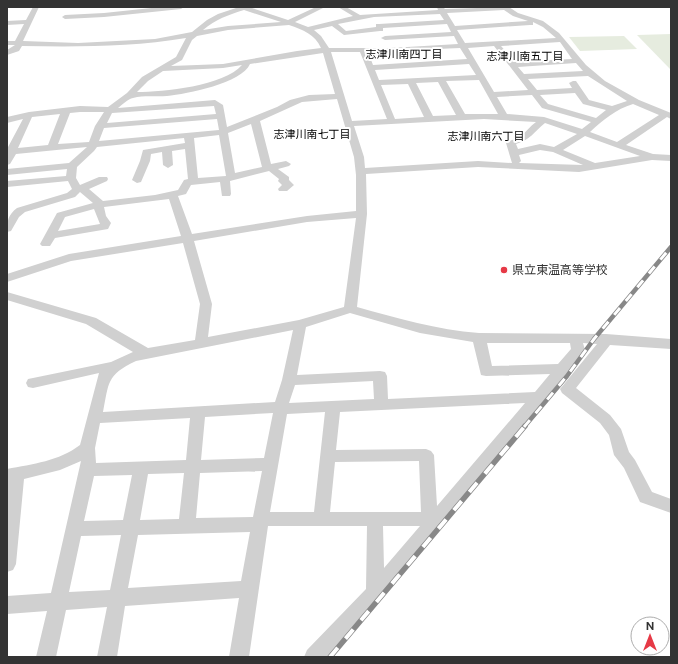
<svg xmlns="http://www.w3.org/2000/svg" width="678" height="664" font-family="'Public Sans','Noto Sans JP',sans-serif">
<style>
.green{fill:#e6ecdf}
.lines{fill:none;stroke-linecap:round;stroke-linejoin:round}
.minor{fill:#d0d0d0;fill-rule:evenodd}
.rail-far1-casing{stroke:#888;stroke-width:4.5}
.rail-casing{stroke:#888;stroke-width:5.5}
.rail-far1{stroke:#fff;stroke-width:3;stroke-dasharray:9;stroke-linecap:butt}
.rail{stroke:#fff;stroke-width:4;stroke-dasharray:12;stroke-linecap:butt}
.poi-dot{fill:#e63946;stroke:#fff;stroke-width:1.5}
.labels{text-anchor:middle;stroke-width:4;stroke-linejoin:round;paint-order:stroke}
.far-neighbourhood-label{font-size:11px;fill:#000;stroke:#fff}
.poi-label{font-size:12px;fill:#333;stroke:#fff;text-anchor:start}
</style>
<rect width="100%" height="100%" fill="#fff"/>
<g class="green">
<polygon points="671,34 671,70 637,35"/>
<polygon points="624,36 637,49 580,51 569,37"/>
</g>
<g class="lines">
<g class="minor">
<path d="M33,7H39L23,41L78,43L155,39L192,32L207,20L218,14L239,7H249L288,20L316,7H325L295,22L308,27L353,16L338,7H346L360,15L438,10L437,7H443L445,9L509,7L518,13L543,21L559,33L586,65L605,81L639,100L671,113V119L667,117L626,145L653,154L671,155V161L652,160L579,172L478,167L366,174L367,214L357,307C397,318 437,330 479,333L606,334L671,339V349L610,345L576,388L610,415L621,429L629,452L635,460L652,492L671,499V513L640,502L624,468L614,455L609,435L600,423L562,393L560,389L597,344L583,343L585,350L583,353C499,455 417,559 327,657H304L307,650L366,589L367,526H268L249,657H229L239,598L125,606L117,657H97L107,607L66,610L56,657H36L47,611L7,614V596L51,593L81,461L60,470L24,479L16,564L13,570L7,572V469C33,464 59,461 80,445L99,373L33,388L28,387L26,383L28,379L33,378L111,362L133,352L86,324L7,300V292L96,318L148,348L195,340L200,304L183,243L71,261L7,282V274L69,254L181,236L169,199L104,207L106,216L111,223L108,229L55,238L50,246H42L40,244L57,213L93,203L80,192L75,197L25,212L19,217L11,231L7,232C7,221 8,215 17,208L67,193L72,189L68,181L7,187V181L66,176L67,169L7,175V169L69,163L87,147L16,154L10,164L7,165V149L23,119L7,123V117L29,112L80,106L108,107L127,93L142,77L176,57L186,38C132,47 77,47 22,46L19,51L7,55V50L15,45H7V41H15L24,24L7,25V21L26,20ZM244,10L281,22L228,26L203,30C216,19 228,15 244,10ZM504,10L513,16L528,21L455,26L447,13ZM440,14L444,20L379,24H376V27L346,31L338,24L374,17ZM533,22L543,27L556,38L465,43L457,30L530,25H533ZM447,24L451,32L385,36L381,38L385,40L454,36L458,44L390,48H329L321,36L314,30L332,26L344,35L380,31H383V28ZM289,25C303,30 315,34 321,48L297,51L223,64L171,66L182,60L192,40L197,36L228,30ZM560,42L572,59L515,62L501,46ZM494,46L528,90L494,92L468,48ZM460,48L467,59L373,65L368,52ZM331,52H360L387,119L352,121ZM323,53L335,94L309,95L290,100L277,107L227,127L223,105L215,100L118,108C122,105 128,99 133,98C144,95 156,97 167,96C187,94 242,83 250,64ZM576,63L583,71L524,74L518,67ZM469,64L476,75L379,80L375,70ZM242,65C224,86 163,92 137,92L148,81L163,71L223,68ZM588,76L627,101L612,106L589,100L576,81H573L569,83L572,88L537,90L528,79ZM479,80L498,114H465L446,81ZM438,82L456,115L433,116L416,83ZM408,84L424,117L395,119L381,85ZM575,93L583,104L606,110L596,118L548,104L540,95ZM532,95L542,108L591,122L582,129L544,117L507,114L497,97ZM337,99L354,157L356,175V211L307,216L192,234L178,196L186,194L191,185L220,182L222,196H230L231,194L230,181L269,171L279,179L278,181L282,185L278,189L279,191H287L294,185L289,180V177L278,169L289,166L291,164L286,161L271,164L260,121L302,102ZM633,104L659,115L617,142L590,132C603,120 616,109 633,104ZM214,106L216,114L107,123L112,113ZM80,112H104L95,126L89,142L58,144L70,113ZM60,114L48,145L18,148L32,117ZM217,119L219,130L99,141L104,128ZM484,119L536,122C530,126 527,131 521,136C517,140 510,139 506,143L512,163L478,161L365,168L364,157L354,126ZM545,123L577,134L554,147L540,144L518,149L516,144C530,140 534,132 545,123ZM251,124L262,167L235,173L228,133ZM219,135L226,176L198,178L194,138ZM585,136L640,156L595,163L563,150ZM184,138L185,143L143,150L140,161L132,180L137,183L141,182L150,161L151,154L162,152L163,165L168,168L173,165L172,151L185,149L188,179L184,180L178,190L155,195L103,201L89,189L107,181L108,179L107,177H99L80,185L76,178L77,167L94,151L97,147ZM540,150L553,152L583,165L519,163L521,161L519,155ZM94,209L100,224L58,231L65,217ZM356,218L344,307L299,320L208,337L212,304L194,241L307,222ZM350,313L420,333L473,342L481,375L486,376L550,374L535,392L388,399L387,376L385,372L380,371L297,375L306,327ZM293,330L282,380L275,402L103,412C109,383 106,375 136,361ZM487,343H570L571,349L558,364L492,366ZM373,381L374,399L289,403L295,385ZM525,403L437,506L434,455L431,451L426,449L336,450L340,412ZM325,412L314,512H270L287,414ZM273,413L264,458L201,460L205,417ZM190,418L186,460L96,463L95,448L100,423ZM419,461L421,512H330L335,462ZM262,471L253,517L196,518L200,473ZM184,473L179,519L140,520L148,474ZM132,475L123,520L84,521L94,476ZM383,526H420L384,568ZM250,532L241,581L128,588L138,535ZM121,535L110,590L69,592L81,536Z"/>
<polygon points="161,7 184,7 181,9 104,17 65,19 62,17 65,15 104,13"/>
</g>
<g class="rail-far1-casing">
<polyline id="rail-far1" points="524,427 567,376 594,339 671,247"/>
</g>
<g class="rail-casing">
<polyline id="rail" points="330,657 525,426"/>
</g>
<use href="#rail-far1" class="rail-far1"/>
<use href="#rail" class="rail"/>
</g>
<circle class="poi-dot" cx="504" cy="270" r="4"/>
<g class="labels">
<g class="far-neighbourhood-label">
<text x="404" y="58">志津川南四丁目</text>
<text x="525" y="60">志津川南五丁目</text>
<text x="312" y="138">志津川南七丁目</text>
<text x="486" y="140">志津川南六丁目</text>
</g>
<g class="poi-label">
<text x="512" y="274">県立東温高等学校</text>
</g>
</g>
<rect width="678" height="664" fill="none" stroke="#333333" stroke-width="16"/>
<g transform="translate(650 636)"><circle r="19" fill="#ffffff" stroke="#adadad"/>
<path d="M0-3L7 15L0 10L-7 15Z" fill="#e63946"/>
<text y="-6" font-size="11" font-weight="bold" text-anchor="middle" fill="#333333">N</text>
</g>
</svg>
